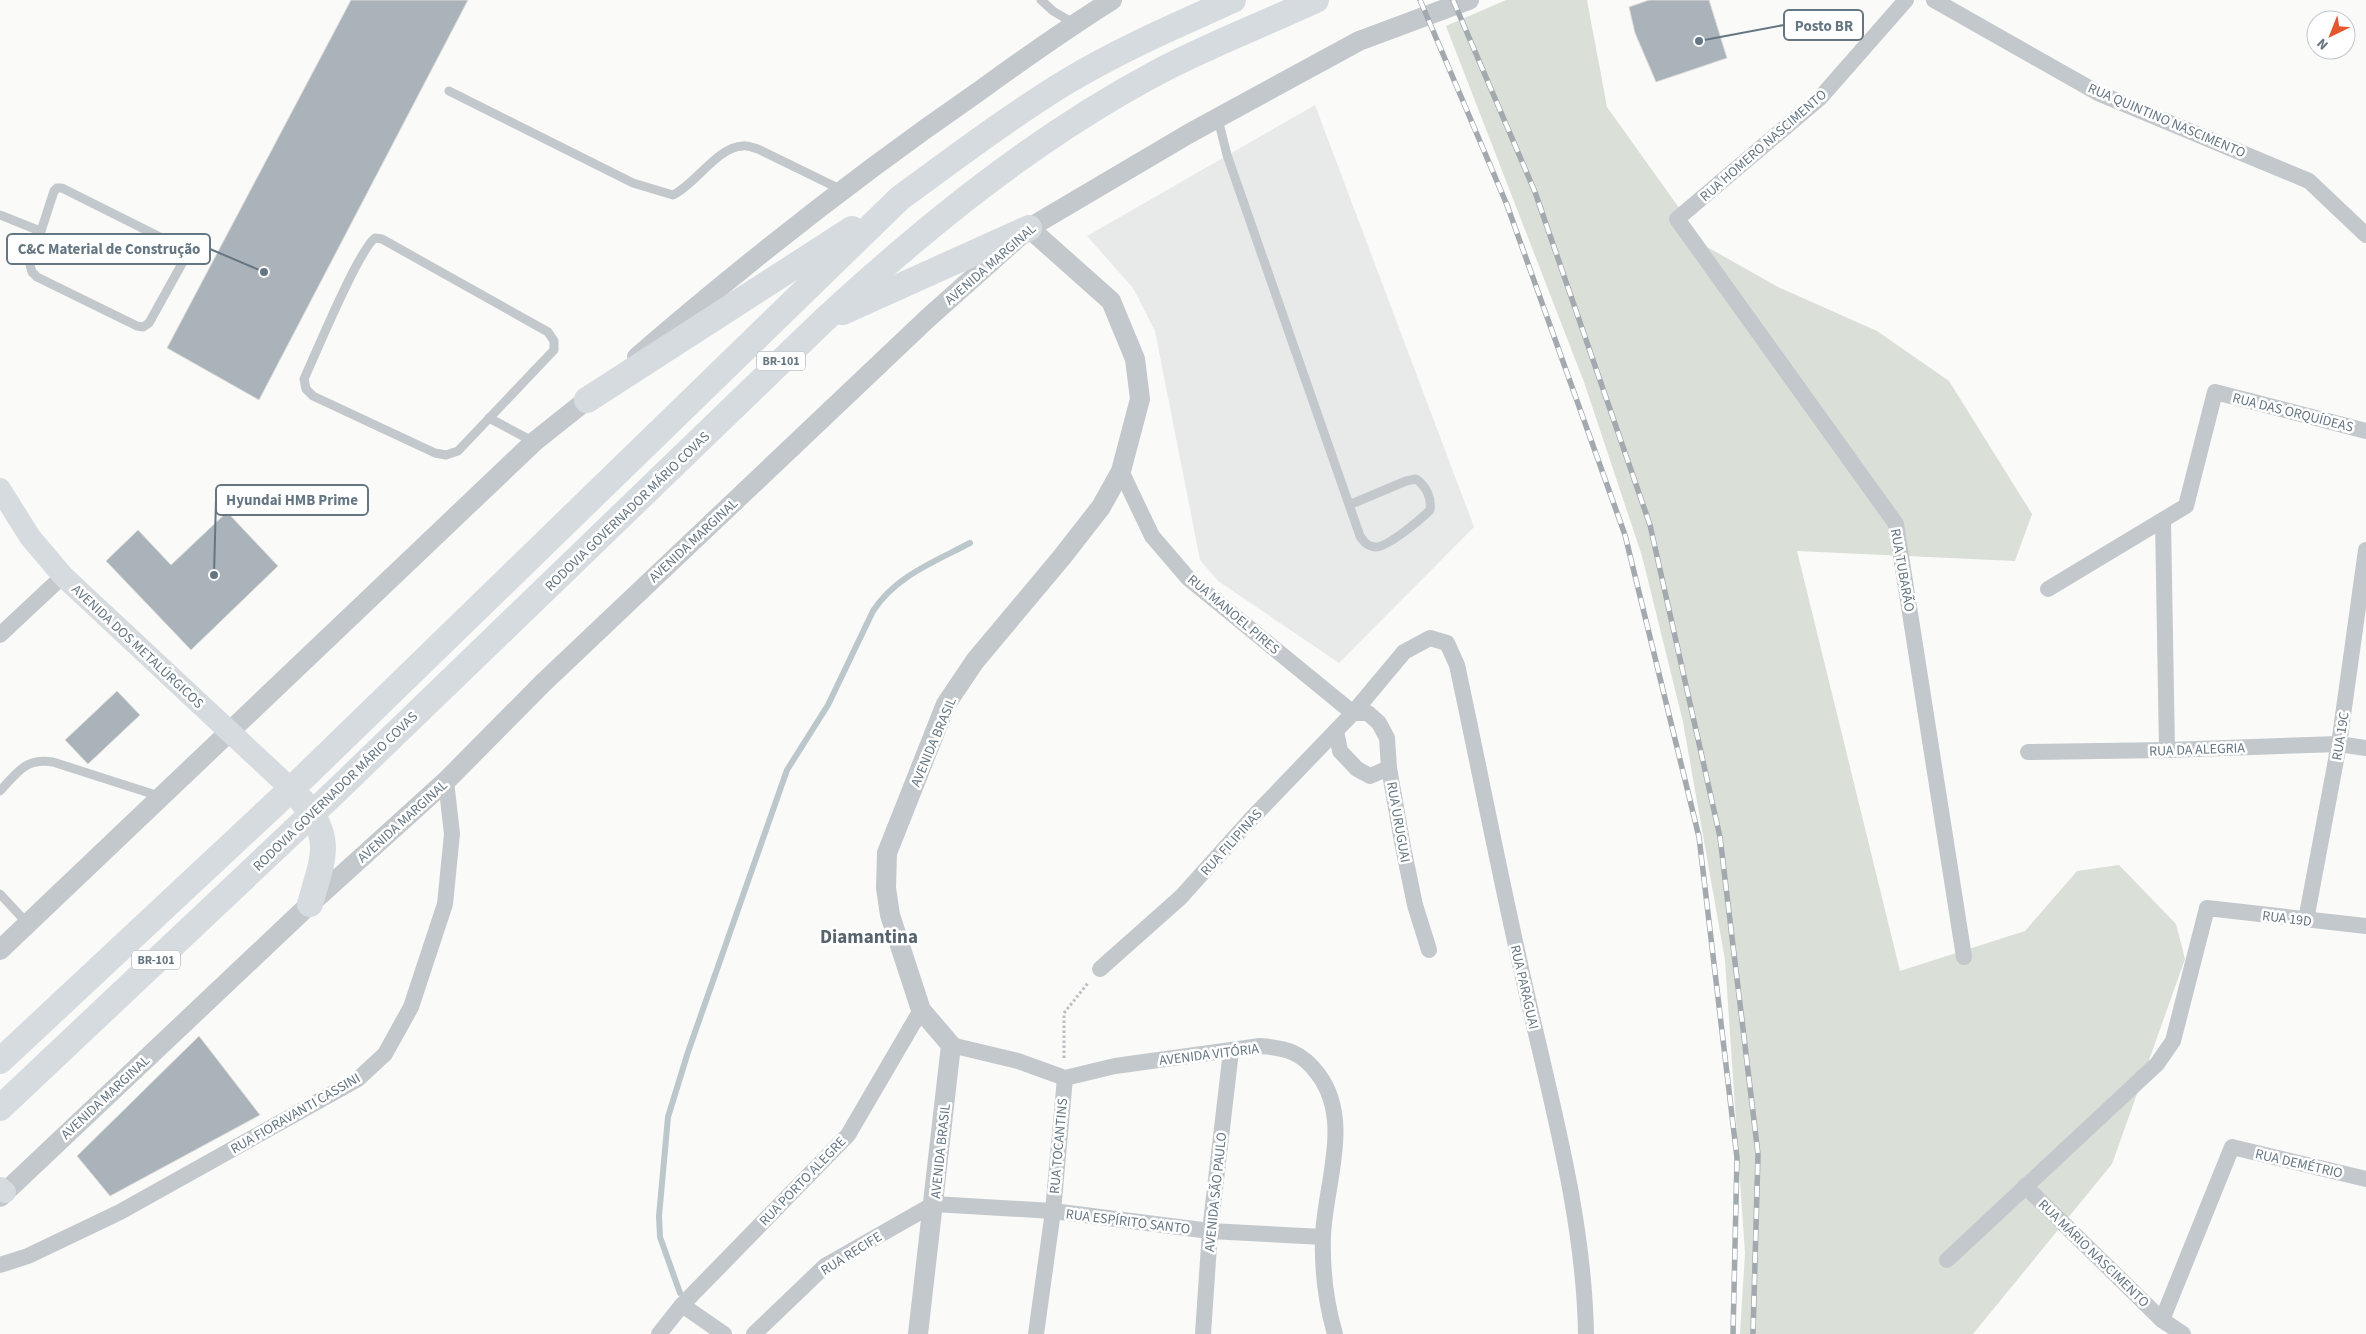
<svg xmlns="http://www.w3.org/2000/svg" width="2366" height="1334" font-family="'Source Sans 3',sans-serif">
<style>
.built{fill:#e8e9e9}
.green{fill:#dadfd7}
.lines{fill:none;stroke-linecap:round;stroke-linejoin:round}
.stream{stroke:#bbc7cb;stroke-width:6}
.building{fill:#aab3b9;stroke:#dcdcda}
.path{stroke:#bbbfc2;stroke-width:3;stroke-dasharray:2.5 2.5;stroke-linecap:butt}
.service{stroke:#c3c8cc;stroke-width:9}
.minor{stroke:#c3c8cc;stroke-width:16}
.tertiary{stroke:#c3c8cc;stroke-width:20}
.secondary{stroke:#d6dbdf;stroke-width:22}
.primary{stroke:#d6dbdf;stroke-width:26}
.rail-casing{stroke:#a2aab0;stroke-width:5.5}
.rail{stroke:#fff;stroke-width:4;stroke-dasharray:11;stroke-linecap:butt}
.labels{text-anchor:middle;stroke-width:5;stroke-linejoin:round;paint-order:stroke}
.shield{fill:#fff;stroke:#939fa8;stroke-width:1}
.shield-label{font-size:12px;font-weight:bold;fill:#657683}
.street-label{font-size:14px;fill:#657683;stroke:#fff}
.district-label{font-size:19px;font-weight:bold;fill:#57646e;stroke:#fff}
.leader{fill:none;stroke:#657683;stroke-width:2}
.callout-dot{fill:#657683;stroke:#fff;stroke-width:2}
.callout{fill:#fff;stroke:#657683;stroke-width:2}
.callout-label{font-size:15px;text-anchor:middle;font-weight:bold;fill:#657683}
</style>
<rect width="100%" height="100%" fill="#fafaf8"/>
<polygon class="built" points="1315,105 1474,527 1339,663 1218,581 1200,560 1155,331 1133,288 1087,236"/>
<polygon class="green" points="1506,0 1587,0 1607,107 1707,247 1778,287 1877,331 1949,381 2032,514 2015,561 1797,551 1900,971 2025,931 2077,871 2119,865 2176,924 2185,959 2112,1164 1973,1334 1740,1334 1745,1253 1725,960 1683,722 1642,556 1584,382 1446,26"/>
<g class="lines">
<path class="stream" d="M680,1293L660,1237L659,1216L668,1117L688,1052L787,770L828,705L873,611C896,576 934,562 970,543"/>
</g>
<g class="building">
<polygon points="351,0 468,0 259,400 167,348"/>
<polygon points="1649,0 1709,0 1727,58 1656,82 1635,33 1629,7"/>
<polygon points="227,512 278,566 191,650 106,561 138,530 171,565"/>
<polygon points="117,691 140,715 88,764 65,740"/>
<polygon points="199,1036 260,1115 110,1196 77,1156"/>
</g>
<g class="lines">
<polyline class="path" points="1064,1058 1064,1013 1088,983"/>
<g class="service">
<polyline points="1041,0 1053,11 1075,24"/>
<path d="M449,91L633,183L673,195C697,183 717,147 743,146C747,145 753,148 758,149L842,190"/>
<path d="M1218,119L1227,155L1360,536C1364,542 1367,546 1375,547C1387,548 1421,519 1430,510C1432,498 1426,486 1416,479L1406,481L1349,505"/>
<polygon points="57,188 62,188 176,245 183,252 184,260 149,323 143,327 137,326 37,277 32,272 30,265 54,191"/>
<polyline points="0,215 40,231"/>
<path d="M375,238L382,239L548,332L554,341V350L458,451L446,455L435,453L313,396L306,389L304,379C316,353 358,251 375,238Z"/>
<polyline points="489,418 534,442"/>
<path d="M0,791C18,772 25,758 53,762L162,797"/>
<polyline points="0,894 28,924"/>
</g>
<g class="minor">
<polyline points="1906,0 1820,98 1677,219 1896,524 1964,957"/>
<polyline points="1934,0 2098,93 2309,181 2366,235"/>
<polyline points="1121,471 1152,536 1188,578 1353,713 1368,713 1379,723 1387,738 1389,768 1403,847 1415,905 1429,950"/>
<polyline points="2163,520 2167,750"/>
<polyline points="2048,589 2186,506 2215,392 2366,431"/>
<polyline points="0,635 63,576"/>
<polyline points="1336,731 1340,751 1357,769 1370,776 1389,768"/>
<polyline points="2028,752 2167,750 2339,744 2366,748"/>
<polyline points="2306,920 2339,744 2366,550"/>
<path d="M1100,969L1181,897L1251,819L1353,713L1404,652L1430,638L1447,643L1457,665C1481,776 1502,888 1528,999C1553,1109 1584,1220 1586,1334"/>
<path d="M951,1045L1018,1061L1065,1078L1115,1066L1260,1046C1286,1048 1302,1052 1318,1074C1353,1120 1325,1184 1323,1236C1322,1268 1326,1303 1335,1334"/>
<polyline points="2025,1186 2162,1320 2183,1334"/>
<polyline points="1947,1260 2157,1064 2173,1041 2207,908 2366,926"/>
<polyline points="0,1265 28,1256 120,1212 358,1079 385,1054 411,1007 445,904 452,834 446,781"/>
<polyline points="682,1305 724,1334"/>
<polyline points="2162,1320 2232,1147 2366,1179"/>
<polyline points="659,1334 682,1305 848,1135 921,1010"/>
<polyline points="754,1334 825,1266 934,1204 1053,1211 1210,1231 1323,1237"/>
<polyline points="1036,1334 1053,1211 1065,1078"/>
<polyline points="1203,1334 1210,1231 1231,1051"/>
</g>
<g class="tertiary">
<path d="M637,357C746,263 859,174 978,92C1022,60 1066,29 1112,0"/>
<polyline points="0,950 534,442 598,391"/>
<polyline points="0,1197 310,904 446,781 543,683 928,318 1029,228 1190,133 1359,41 1469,0"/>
<polyline points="918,1334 951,1045 921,1010 890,915 886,888 887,853 946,704 975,661 1062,557 1101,507 1121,471 1140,399 1135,359 1111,301 1029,228"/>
</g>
<g class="secondary">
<polyline points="0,489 30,537 63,576 291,789"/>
<polyline points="0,1188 5,1192"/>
</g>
<g class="primary">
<polyline points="843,312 1029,228"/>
<polyline points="587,400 852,229"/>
<path d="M302,801C335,839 322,860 310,904"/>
<path d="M0,1061L305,776L900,198C955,158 1009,117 1066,82C1119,50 1177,25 1233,0"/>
<path d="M0,1108L334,793L822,322C925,227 1034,138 1158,72C1209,45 1264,24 1316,0"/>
</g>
<g class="rail-casing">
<g id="rail">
<polyline points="1420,0 1507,205 1625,535 1699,837 1737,1158 1733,1334"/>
<polyline points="1453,0 1535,192 1650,525 1720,837 1758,1154 1753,1334"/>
</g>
</g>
<use href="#rail" class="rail"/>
</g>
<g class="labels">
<g class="shield">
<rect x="757" y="351.5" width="48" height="19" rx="4"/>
<rect x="132" y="950.5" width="48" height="19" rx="4"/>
</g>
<g class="shield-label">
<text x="781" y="365">BR-101</text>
<text x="156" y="964">BR-101</text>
</g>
<g class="street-label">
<text transform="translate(2167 120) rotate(23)" y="5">RUA QUINTINO NASCIMENTO</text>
<text transform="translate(1763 145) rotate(-41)" y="5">RUA HOMERO NASCIMENTO</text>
<text transform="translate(990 264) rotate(-41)" y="5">AVENIDA MARGINAL</text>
<text transform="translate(2293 412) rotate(14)" y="5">RUA DAS ORQUÍDEAS</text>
<text transform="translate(627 511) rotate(-44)" y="5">RODOVIA GOVERNADOR MÁRIO COVAS</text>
<text transform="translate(693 540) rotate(-43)" y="5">AVENIDA MARGINAL</text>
<text transform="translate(1903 570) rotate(80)" y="5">RUA TUBARÃO</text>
<text transform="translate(1234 614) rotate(40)" y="5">RUA MANOEL PIRES</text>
<text transform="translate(138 646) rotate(43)" y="5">AVENIDA DOS METALÚRGICOS</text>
<text transform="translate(2340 736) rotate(-81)" y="5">RUA 19C</text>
<text transform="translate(933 742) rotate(-67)" y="5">AVENIDA BRASIL</text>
<text transform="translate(2197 749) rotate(-2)" y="5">RUA DA ALEGRIA</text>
<text transform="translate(335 791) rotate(-44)" y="5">RODOVIA GOVERNADOR MÁRIO COVAS</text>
<text transform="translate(402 821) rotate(-42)" y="5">AVENIDA MARGINAL</text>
<text transform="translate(1399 822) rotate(80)" y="5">RUA URUGUAI</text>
<text transform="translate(1231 842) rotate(-48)" y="5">RUA FILIPINAS</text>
<text transform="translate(2287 918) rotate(7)" y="5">RUA 19D</text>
<text transform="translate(1525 987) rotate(77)" y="5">RUA PARAGUAI</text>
<text transform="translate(1209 1054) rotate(-7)" y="5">AVENIDA VITÓRIA</text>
<text transform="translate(105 1097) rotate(-43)" y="5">AVENIDA MARGINAL</text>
<text transform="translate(295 1113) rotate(-30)" y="5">RUA FIORAVANTI CASSINI</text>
<text transform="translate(1058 1146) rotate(-85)" y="5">RUA TOCANTINS</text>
<text transform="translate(940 1151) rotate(-84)" y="5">AVENIDA BRASIL</text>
<text transform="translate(2299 1163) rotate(13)" y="5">RUA DEMÉTRIO</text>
<text transform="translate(802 1181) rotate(-46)" y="5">RUA PORTO ALEGRE</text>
<text transform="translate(1215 1192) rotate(-84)" y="5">AVENIDA SÃO PAULO</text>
<text transform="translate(1128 1221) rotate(7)" y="5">RUA ESPÍRITO SANTO</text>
<text transform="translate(851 1253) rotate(-32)" y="5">RUA RECIFE</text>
<text transform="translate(2094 1253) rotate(44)" y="5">RUA MÁRIO NASCIMENTO</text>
</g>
<g class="district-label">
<text x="869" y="943">Diamantina</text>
</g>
</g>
<path class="leader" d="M1699 41L1784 25M264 272L210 249M214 575L216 500"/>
<g class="callout-dot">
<circle cx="1699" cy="41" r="5"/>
<circle cx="264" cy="272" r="5"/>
<circle cx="214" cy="575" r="5"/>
</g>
<g class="callout">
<rect x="1784" y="10" width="79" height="30" rx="5"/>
<rect x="7" y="234" width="203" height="30" rx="5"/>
<rect x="216" y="485" width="152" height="30" rx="5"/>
</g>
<g class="callout-label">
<text x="1824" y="31">Posto BR</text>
<text x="109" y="254">C&amp;C Material de Construção</text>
<text x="292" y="505">Hyundai HMB Prime</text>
</g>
<g transform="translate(2331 35) rotate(223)"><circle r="24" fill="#ffffff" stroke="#c1c8cd"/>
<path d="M0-4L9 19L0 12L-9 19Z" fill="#e4572e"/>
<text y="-8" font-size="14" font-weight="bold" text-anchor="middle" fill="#657683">N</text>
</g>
</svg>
